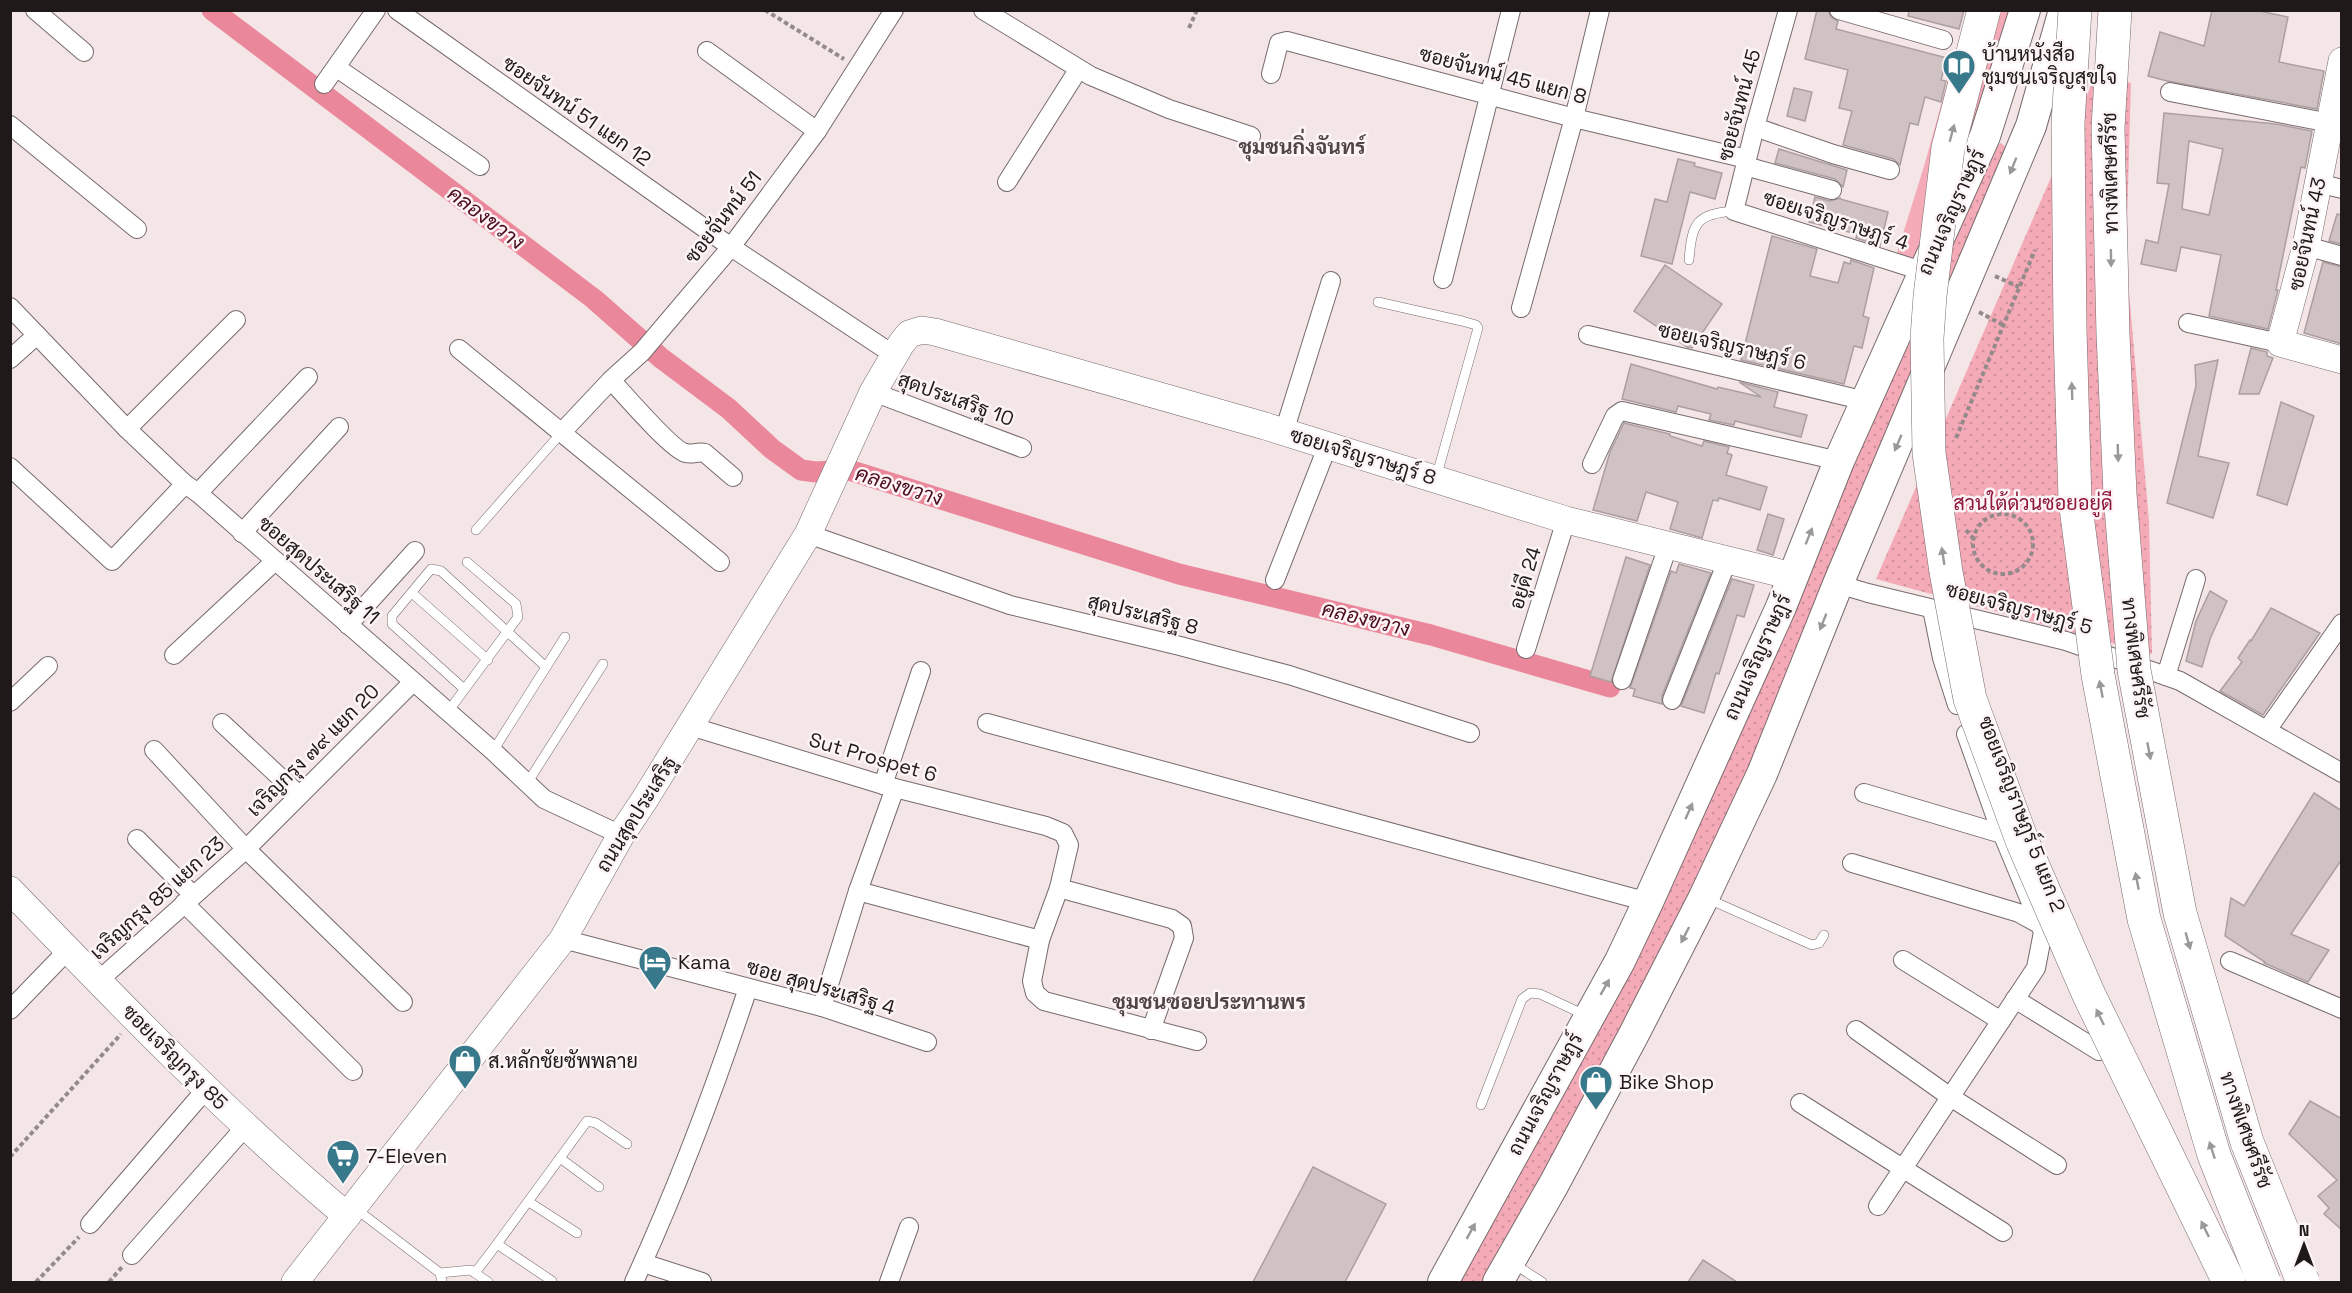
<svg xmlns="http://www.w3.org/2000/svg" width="2352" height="1293" font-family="'Space Grotesk',Sarabun,sans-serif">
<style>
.grass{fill:url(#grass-dots)}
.garden{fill:#f5aab7}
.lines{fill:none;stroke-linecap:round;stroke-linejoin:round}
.canal{stroke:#eb879a;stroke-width:21}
.building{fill:#d0c1c3;stroke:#ac9fa0;stroke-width:1.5;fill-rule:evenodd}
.lane-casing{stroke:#776a6c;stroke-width:10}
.street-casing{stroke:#776a6c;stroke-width:20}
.secondary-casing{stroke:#776a6c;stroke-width:28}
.primary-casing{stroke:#776a6c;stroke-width:32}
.path{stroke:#958a8b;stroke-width:4;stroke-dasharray:4.5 3;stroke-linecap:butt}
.lane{stroke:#fff;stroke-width:9}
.street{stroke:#fff;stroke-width:18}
.secondary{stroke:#fff;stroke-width:27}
.primary{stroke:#fff;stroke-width:30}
.highway-bridge-casing{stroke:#776a6c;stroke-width:34;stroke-linecap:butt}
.highway-bridge{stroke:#fff;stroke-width:33}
.oneway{fill:#9a9898}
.labels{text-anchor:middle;stroke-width:5;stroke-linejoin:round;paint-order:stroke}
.poi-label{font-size:20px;fill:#1f191a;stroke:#fdf4f6;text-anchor:start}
.street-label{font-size:20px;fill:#1f191a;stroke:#fdf4f6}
.park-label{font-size:20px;fill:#8e173d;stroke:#fdf4f6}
.neighbourhood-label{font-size:21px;font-weight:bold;fill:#504446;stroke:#fdf4f6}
.water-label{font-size:21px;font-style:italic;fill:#4d0f21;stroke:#fdf4f6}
</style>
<defs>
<pattern id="grass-dots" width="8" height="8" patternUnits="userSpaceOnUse" patternTransform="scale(1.5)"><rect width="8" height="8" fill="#f5aab7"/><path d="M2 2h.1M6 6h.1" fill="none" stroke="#d2929d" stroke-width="1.8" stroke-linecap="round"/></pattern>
</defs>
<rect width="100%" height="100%" fill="#f4e6e7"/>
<g class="grass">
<polygon points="2097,72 2131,83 2126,258 2149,521 2152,654 1876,579"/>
<polygon points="2001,143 2008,149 1728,827 1485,1282 1457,1282 1797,588 1992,149"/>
</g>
<polygon class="garden" points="1967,11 2013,11 1994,82 1918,263 1897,253 1925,163"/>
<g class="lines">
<polyline class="canal" points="212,10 594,299 661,358 729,409 772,449 801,470 816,472 849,470 1179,574 1431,635 1610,687"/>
</g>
<g class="building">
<polygon points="1817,10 1828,10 1831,17 1838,21 1836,29 1947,58 1941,80 1946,81 1941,102 1925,97 1918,125 1910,123 1900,165 1893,159 1843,145 1852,111 1839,108 1848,70 1805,59"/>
<polygon points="1909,10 1964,10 1959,29 1908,16"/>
<polygon points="2212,10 2255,10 2288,17 2279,62 2324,71 2317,109 2167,81 2148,76 2160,32 2204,46"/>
<polygon points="1794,88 1812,92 1805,121 1787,116"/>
<path d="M2164,113L2276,124L2312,131L2305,168L2301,167L2276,290H2278L2268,329L2209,316L2221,255L2181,247L2176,271L2141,264L2146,240L2158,243L2169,184L2157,183ZM2189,141L2223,149L2209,215L2182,209Z"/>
<polygon points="1779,149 1847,170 1843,187 1835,179 1775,163"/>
<polygon points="1678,159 1695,163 1694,166 1722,173 1715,199 1690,192 1672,264 1641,256 1655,199 1667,202"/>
<polygon points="1815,197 1830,201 1840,198 1840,199 1888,212 1880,246 1856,238 1857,234 1809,222"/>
<polygon points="2337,214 2342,215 2342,244 2329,241"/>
<polygon points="1772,236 1817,249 1810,276 1838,283 1844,262 1850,264 1851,260 1874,268 1863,316 1869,318 1862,348 1854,346 1844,384 1741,360"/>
<polygon points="2323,262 2342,267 2342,344 2304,333"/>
<polygon points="1665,265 1722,304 1692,348 1687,347 1634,311"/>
<polygon points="2251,348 2267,352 2267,356 2273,358 2259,394 2239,394"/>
<polygon points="2218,360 2198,456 2229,463 2213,518 2167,503 2196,386 2195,365"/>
<polygon points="1631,364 1717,389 1718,387 1761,397 1739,382 1778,392 1774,407 1807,415 1801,437 1735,421 1734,425 1709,420 1711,414 1678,406 1676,412 1622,399"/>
<polygon points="2281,402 2314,416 2287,505 2257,495"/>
<polygon points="1624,423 1670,434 1670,436 1702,446 1704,441 1729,447 1727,453 1732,455 1726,475 1767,487 1760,510 1719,498 1718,501 1713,500 1702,538 1670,529 1678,502 1646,492 1637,521 1593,510 1610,452"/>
<polygon points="1768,514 1784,519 1773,555 1757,550"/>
<polygon points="1626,557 1650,565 1611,682 1590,676"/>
<polygon points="1679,564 1711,573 1662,696 1662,704 1633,696 1635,689 1630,688 1671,571 1676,573"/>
<polygon points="1732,579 1754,585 1744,617 1737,615 1719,674 1716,673 1704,713 1681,706"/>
<polygon points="2210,591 2227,601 2210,639 2202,667 2186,661 2196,621"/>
<polygon points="2271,608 2320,633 2263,715 2220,691 2242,662 2238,658 2250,640 2251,641"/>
<polygon points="2314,793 2342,811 2342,859 2291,934 2329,950 2308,982 2264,963 2265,962 2225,936 2231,898 2244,906"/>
<polygon points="2310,1101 2342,1119 2342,1230 2324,1214 2329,1208 2318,1196 2337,1180 2289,1134"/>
<polygon points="1313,1167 1386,1204 1345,1282 1253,1282"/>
<polygon points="1703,1260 1737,1282 1688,1282"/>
</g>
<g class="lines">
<g class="lane-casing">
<g id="lane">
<path d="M1689,260C1692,223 1696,214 1734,211"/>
<polyline points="1378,302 1462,321 1476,325 1478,328 1436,478"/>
<polyline points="476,530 562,432"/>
<polyline points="412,593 488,660"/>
<polyline points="463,688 392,624 392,616 431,569 441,571 546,667"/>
<polyline points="447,713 518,617 516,604 467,562"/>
<polyline points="493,751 565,637"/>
<polyline points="526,785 603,664"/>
<polyline points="1706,898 1812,945 1819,943 1824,935"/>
<polyline points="1481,1105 1522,999 1530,993 1540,994 1585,1015"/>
<polyline points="560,1158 599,1187"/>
<polyline points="529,1202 577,1233"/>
<polyline points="356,1209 440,1273 442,1282"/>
<polyline points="497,1244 587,1121 596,1123 627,1144"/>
<polyline points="1514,1264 1542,1282"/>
<polyline points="440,1273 471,1270 488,1282"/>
<polyline points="475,1273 497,1244 552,1281"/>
</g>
</g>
<g class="street-casing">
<g id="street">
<polyline points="35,10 84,52"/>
<polyline points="397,10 731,247 894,355"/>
<polyline points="983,10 1091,76 1169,109 1251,136"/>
<polyline points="1788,10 1755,127 1734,211 1925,272"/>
<polyline points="1839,10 1943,40"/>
<polyline points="707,51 817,131"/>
<polyline points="337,68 480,166"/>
<polyline points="1271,74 1279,43 1287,41 1574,118 1747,159"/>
<polyline points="324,84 376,10"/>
<polyline points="2170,92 2330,123"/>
<polyline points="10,125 137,229"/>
<polyline points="1755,127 1833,154 1890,170"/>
<polyline points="1745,166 1832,190"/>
<polyline points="1007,182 1078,70"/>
<polyline points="2318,183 2342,189"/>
<polyline points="2306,246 2342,256"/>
<polyline points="1443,279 1511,10"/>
<polyline points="10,307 127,429 185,484 198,493 493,751 544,799 621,835"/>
<polyline points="1521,308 1574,118 1600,10"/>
<polyline points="2188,323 2280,343"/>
<polyline points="1588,335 1866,401"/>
<polyline points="459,349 720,562"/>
<polyline points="10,359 37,335"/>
<path d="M611,380C623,393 673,451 686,453C692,455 698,451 705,453L733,477"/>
<polyline points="873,392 1022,448"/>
<polyline points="127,429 236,320"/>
<polyline points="562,432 611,380 642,352 731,247 817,131 894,10"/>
<polyline points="1284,432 1331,281"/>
<polyline points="1592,464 1615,416 1622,411 1839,461"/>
<polyline points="10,467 112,561 185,484"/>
<polyline points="198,493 308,377"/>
<polyline points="242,533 339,427"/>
<polyline points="808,534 1010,605 1180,646 1289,675 1470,733"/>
<polyline points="1275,580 1328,445"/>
<polyline points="1838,584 1868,593 2066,641 2180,681 2342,773"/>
<polyline points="1932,609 1942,658 1957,705"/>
<polyline points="348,625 415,551"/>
<polyline points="1526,649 1566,520"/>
<polyline points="174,655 275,561"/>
<polyline points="2166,676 2196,579"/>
<polyline points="1622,680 1668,546"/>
<polyline points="1672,700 1728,559"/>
<polyline points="10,702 48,666"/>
<polyline points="222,723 299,795"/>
<polyline points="987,723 1648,902"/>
<polyline points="690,726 883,785 1046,826 1063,833 1069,845 1059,888 1040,940 1032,981 1035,993 1044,1001 1197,1041"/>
<polyline points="2267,730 2342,623"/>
<polyline points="154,750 246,849 403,1002"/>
<polyline points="883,785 921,671"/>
<polyline points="1864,793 2002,834"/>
<polyline points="137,839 193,895"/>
<polyline points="1852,863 2019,913 2039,924"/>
<polyline points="1059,888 1172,919 1182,926 1184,938 1151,1030"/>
<polyline points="858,891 1040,940"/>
<polyline points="184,903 353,1071"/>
<polyline points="563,939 822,1007 927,1042"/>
<polyline points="1903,960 2001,1021"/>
<polyline points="2230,961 2342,1009"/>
<polyline points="98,981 246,849 413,682"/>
<polyline points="2015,999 2099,1051"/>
<polyline points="822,1007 858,891 895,788"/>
<polyline points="10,1010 68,950"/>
<polyline points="1856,1030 1949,1096 2057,1165"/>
<polyline points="1800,1103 2003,1232"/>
<polyline points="1878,1206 2036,968 2043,932 1997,821 1966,734"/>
<polyline points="90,1224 207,1088"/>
<polyline points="132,1255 246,1126"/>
<polyline points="643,1263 702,1282"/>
<path d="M634,1282C678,1186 715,1088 748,988"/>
<polyline points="889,1282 909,1227"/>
</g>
</g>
<g class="secondary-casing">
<g id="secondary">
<polyline points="2342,61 2306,246 2280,343 2342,360"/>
<path d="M10,890C119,1003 228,1116 347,1216"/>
<polyline points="295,1282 563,939 621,835 645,799 808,534 873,392 901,344 909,334 922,330 935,332 1265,426 1566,520 1792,576"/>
</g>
</g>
<g class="primary-casing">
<g id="primary">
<polyline points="1443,1282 1620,961 1648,902 1781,607 1839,461 1985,136 2025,10"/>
<polyline points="1498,1282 1554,1184 1634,1034 1704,897 1762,774 1838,584 2031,126 2064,10"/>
</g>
</g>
<g class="path">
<polyline points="765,10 844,59"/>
<polyline points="1189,28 1197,10"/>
<polyline points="1995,276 2019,287"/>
<polyline points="1979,312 2003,325"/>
<polyline points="1956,438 2035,250"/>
<circle cx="2003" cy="544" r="30"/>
<polyline points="1966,530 1973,538"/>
<polyline points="10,1157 121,1034"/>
<polyline points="36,1282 79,1237"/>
<polyline points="109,1282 122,1267"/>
</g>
<use href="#lane" class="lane"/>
<use href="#street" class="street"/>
<use href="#secondary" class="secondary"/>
<use href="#primary" class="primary"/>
<g class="highway-bridge-casing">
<g id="highway-bridge">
<polyline points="1984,10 1948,148 1930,296 1927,338 1929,453 1946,572 1970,699 2023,843 2089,995 2229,1282"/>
<polyline points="2075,10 2068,123 2070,329 2075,500 2098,675 2144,919 2214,1155 2264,1282"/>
<polyline points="2115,10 2108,128 2113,334 2120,494 2134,670 2180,913 2247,1142 2303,1282"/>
</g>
</g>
<use href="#highway-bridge" class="highway-bridge"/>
</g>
<defs><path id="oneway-solid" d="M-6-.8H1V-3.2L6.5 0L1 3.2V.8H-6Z" transform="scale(1.5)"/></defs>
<g class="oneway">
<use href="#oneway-solid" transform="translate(1952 133) rotate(-75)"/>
<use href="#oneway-solid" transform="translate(2013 166) rotate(112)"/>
<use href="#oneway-solid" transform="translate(2111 258) rotate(89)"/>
<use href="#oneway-solid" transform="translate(2072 391) rotate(-92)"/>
<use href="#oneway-solid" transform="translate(1898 443) rotate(113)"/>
<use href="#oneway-solid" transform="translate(2118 453) rotate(88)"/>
<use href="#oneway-solid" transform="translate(1809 536) rotate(-68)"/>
<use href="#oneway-solid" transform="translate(1943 556) rotate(-99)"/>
<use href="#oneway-solid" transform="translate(1823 622) rotate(112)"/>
<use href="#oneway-solid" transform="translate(2101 689) rotate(-101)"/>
<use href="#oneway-solid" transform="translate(2149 751) rotate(79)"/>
<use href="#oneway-solid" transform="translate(1689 811) rotate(-66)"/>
<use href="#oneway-solid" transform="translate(2137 881) rotate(-101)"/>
<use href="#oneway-solid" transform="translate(1685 935) rotate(117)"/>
<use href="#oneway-solid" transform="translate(2188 941) rotate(74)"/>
<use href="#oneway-solid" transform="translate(1605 987) rotate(-60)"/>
<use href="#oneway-solid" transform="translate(2100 1017) rotate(-116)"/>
<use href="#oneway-solid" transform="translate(2212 1150) rotate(-108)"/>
<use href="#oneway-solid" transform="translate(2205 1229) rotate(-116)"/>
<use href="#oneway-solid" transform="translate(1471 1231) rotate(-61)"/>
</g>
<defs>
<g id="library-pin" transform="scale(1.725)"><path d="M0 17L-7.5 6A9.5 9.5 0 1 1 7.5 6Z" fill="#37798b" stroke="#fdf4f6"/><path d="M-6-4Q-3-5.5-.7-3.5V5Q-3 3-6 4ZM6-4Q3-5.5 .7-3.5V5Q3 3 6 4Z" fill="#fff"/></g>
<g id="hotel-pin" transform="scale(1.725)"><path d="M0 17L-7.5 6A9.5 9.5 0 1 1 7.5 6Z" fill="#37798b" stroke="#fdf4f6"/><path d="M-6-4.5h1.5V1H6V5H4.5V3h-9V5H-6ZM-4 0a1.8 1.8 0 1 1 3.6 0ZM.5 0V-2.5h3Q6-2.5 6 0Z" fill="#fff"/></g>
<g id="shop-pin" transform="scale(1.725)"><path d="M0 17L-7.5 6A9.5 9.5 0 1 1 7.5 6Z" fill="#37798b" stroke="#fdf4f6"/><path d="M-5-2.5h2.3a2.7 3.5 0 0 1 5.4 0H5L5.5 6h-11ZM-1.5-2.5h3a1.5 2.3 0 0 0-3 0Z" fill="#fff"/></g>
<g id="supermarket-pin" transform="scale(1.725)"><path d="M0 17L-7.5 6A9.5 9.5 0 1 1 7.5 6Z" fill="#37798b" stroke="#fdf4f6"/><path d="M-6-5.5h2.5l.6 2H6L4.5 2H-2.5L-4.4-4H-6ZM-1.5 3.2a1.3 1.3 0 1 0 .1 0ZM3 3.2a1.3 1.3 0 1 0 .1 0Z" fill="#fff"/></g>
</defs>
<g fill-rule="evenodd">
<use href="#library-pin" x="1959" y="66"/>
<use href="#hotel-pin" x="655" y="962"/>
<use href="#shop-pin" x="465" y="1061"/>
<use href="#shop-pin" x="1596" y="1082"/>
<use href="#supermarket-pin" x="343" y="1156"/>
</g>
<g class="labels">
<g class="poi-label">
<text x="1982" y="61">บ้านหนังสือ<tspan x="1982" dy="23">ชุมชนเจริญสุขใจ</tspan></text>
<text x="678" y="969">Kama</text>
<text x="488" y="1068">ส.หลักชัยซัพพลาย</text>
<text x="1619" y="1089">Bike Shop</text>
<text x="366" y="1163">7-Eleven</text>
</g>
<g class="street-label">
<text transform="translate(1503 75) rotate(15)" y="7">ซอยจันทน์ 45 แยก 8</text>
<text transform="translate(1739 105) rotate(-75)" y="7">ซอยจันทน์ 45</text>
<text transform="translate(577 111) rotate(35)" y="7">ซอยจันทน์ 51 แยก 12</text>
<text transform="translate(2110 173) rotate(-91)" y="7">ทางพิเศษศรีรัช</text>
<text transform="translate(1951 212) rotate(-66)" y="7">ถนนเจริญราษฎร์</text>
<text transform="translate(723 217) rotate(-52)" y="7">ซอยจันทน์ 51</text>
<text transform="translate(1836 220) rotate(18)" y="7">ซอยเจริญราษฎร์ 4</text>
<text transform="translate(2307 234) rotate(-78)" y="7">ซอยจันทน์ 43</text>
<text transform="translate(1732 346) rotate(13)" y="7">ซอยเจริญราษฎร์ 6</text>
<text transform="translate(956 399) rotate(20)" y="7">สุดประเสริฐ 10</text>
<text transform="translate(1363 456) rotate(17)" y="7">ซอยเจริญราษฎร์ 8</text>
<text transform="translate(319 570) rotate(41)" y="7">ซอยสุดประเสริฐ 11</text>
<text transform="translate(1525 578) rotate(-73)" y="7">อยู่ดี 24</text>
<text transform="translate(2019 608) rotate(15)" y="7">ซอยเจริญราษฎร์ 5</text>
<text transform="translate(1143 614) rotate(14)" y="7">สุดประเสริฐ 8</text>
<text transform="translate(1757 657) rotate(-66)" y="7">ถนนเจริญราษฎร์</text>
<text transform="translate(2136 658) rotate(83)" y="7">ทางพิเศษศรีรัช</text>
<text transform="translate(313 750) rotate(-45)" y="7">เจริญกรุง ๗๙ แยก 20</text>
<text transform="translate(873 757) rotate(16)" y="7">Sut Prospet 6</text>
<text transform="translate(636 814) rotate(-58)" y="7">ถนนสุดประเสริฐ</text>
<text transform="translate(2022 814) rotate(69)" y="7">ซอยเจริญราษฎร์ 5 แยก 2</text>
<text transform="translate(157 898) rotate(-42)" y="7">เจริญกรุง 85 แยก 23</text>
<text transform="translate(821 987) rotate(16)" y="7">ซอย สุดประเสริฐ 4</text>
<text transform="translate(175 1057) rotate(45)" y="7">ซอยเจริญกรุง 85</text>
<text transform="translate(1545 1094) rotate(-62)" y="7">ถนนเจริญราษฎร์</text>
<text transform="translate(2246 1130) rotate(71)" y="7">ทางพิเศษศรีรัช</text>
</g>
<g class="park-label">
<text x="2033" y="510">สวนใต้ด่วนซอยอยู่ดี</text>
</g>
<g class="neighbourhood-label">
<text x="1302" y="154">ชุมชนกิ่งจันทร์</text>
<text x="1209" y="1009">ชุมชนซอยประทานพร</text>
</g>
<g class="water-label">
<text transform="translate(486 218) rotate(37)" y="7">คลองขวาง</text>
<text transform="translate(899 486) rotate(17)" y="7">คลองขวาง</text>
<text transform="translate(1366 619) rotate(14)" y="7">คลองขวาง</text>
</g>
</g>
<rect width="2352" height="1293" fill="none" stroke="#1f191a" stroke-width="24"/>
<g transform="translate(2304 1245)" stroke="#fdf4f6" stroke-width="4.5" paint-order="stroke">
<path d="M0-4.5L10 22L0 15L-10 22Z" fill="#1f191a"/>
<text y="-9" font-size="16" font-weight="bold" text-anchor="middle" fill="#1f191a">N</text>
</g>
</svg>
